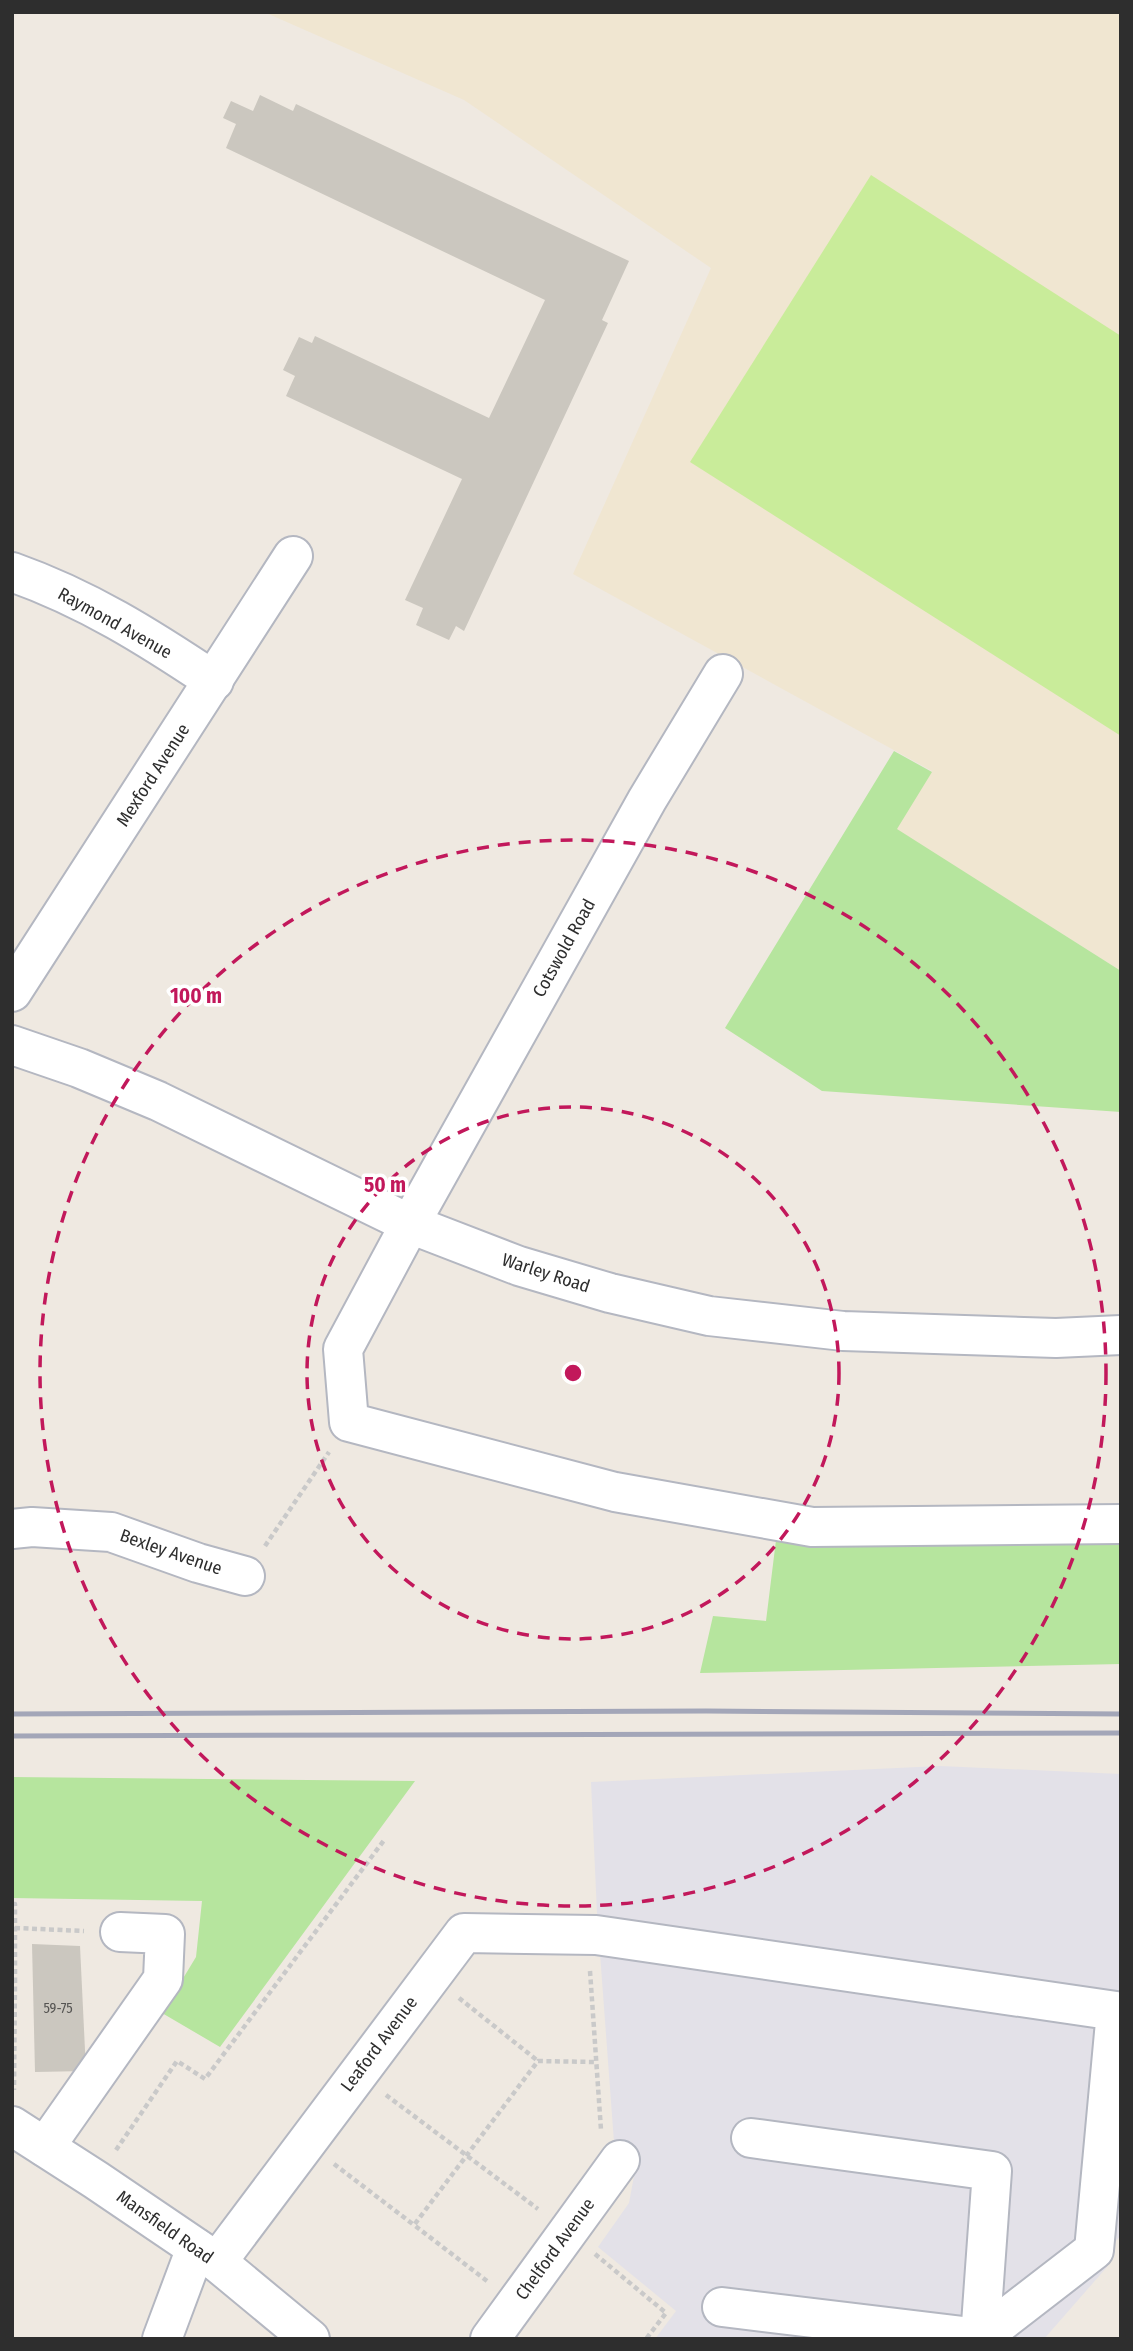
<svg xmlns="http://www.w3.org/2000/svg" width="1133" height="2351" font-family="'Fira Sans Condensed',sans-serif">
<style>
.industrial{fill:#e3e1e8}
.education{fill:#f0e6d1}
.green{fill:#b6e59e}
.pitch{fill:#c9ec9a}
.building{fill:#cbc7bf}
.lines{fill:none;stroke-linecap:round;stroke-linejoin:round}
.minor-casing{stroke:#b4b7c1;stroke-width:42}
.path{stroke:#c9c9c9;stroke-width:4.5;stroke-dasharray:5 3.5;stroke-linecap:butt}
.minor{stroke:#fff;stroke-width:38}
.rail{stroke:#a3a6b8;stroke-width:5}
.ring{fill:none;stroke:#c2185b;stroke-width:3.5;stroke-dasharray:12 9}
.labels{text-anchor:middle;stroke-width:7;stroke-linejoin:round;paint-order:stroke}
.number-label{font-size:14px;fill:#555452}
.street-label{font-size:18px;fill:#2e2e2e;stroke:#fff}
.centre{fill:#c2185b;stroke:#fff;stroke-width:3.5}
.ring-label{font-size:21px;text-anchor:middle;font-weight:bold;fill:#c2185b;stroke:#fff;stroke-width:7;stroke-linejoin:round;paint-order:stroke}
</style>
<rect width="100%" height="100%" fill="#efe9e1"/>
<polygon class="industrial" points="940,1766 1121,1774 1121,2235 1116,2241 1107,2267 1044,2339 655,2339 676,2311 598,2247 629,2203 637,2160 614,2142 597,1913 591,1782"/>
<polygon class="education" points="264,12 1121,12 1121,971 896,829 932,771 573,574 711,268 464,100"/>
<g class="green">
<polygon points="894,751 932,772 897,829 1121,971 1121,1112 822,1091 725,1028"/>
<polygon points="777,1532 1121,1540 1121,1664 700,1673 713,1616 766,1621"/>
<polygon points="12,1777 415,1781 220,2047 162,2013 196,1957 202,1901 12,1898"/>
</g>
<polygon class="pitch" points="871,175 1121,336 1121,736 690,462"/>
<g class="building">
<polygon points="260,95 293,111 296,104 629,261 602,320 608,323 464,631 456,626 449,640 416,625 423,608 405,600 462,479 286,396 295,376 283,370 299,337 312,343 315,336 489,418 545,300 226,148 236,124 223,118 231,101 253,111"/>
<polygon points="32,1944 80,1946 86,2071 35,2072"/>
</g>
<g class="lines">
<g class="minor-casing">
<g id="minor">
<path d="M12,572C88,599 148,637 214,681"/>
<polyline points="723,674 647,800 410,1224 343,1349 349,1422 615,1492 812,1527 1121,1524"/>
<polyline points="12,992 293,556"/>
<polyline points="12,1045 79,1068 158,1101 410,1224 519,1266 610,1293 709,1316 843,1331 1056,1338 1121,1335"/>
<polyline points="12,1529 32,1527 111,1532 198,1563 245,1576"/>
<polyline points="12,2126 96,2180 217,2262 310,2339"/>
<polyline points="751,2138 992,2171 980,2338"/>
<polyline points="45,2147 163,1979 165,1934 120,1932"/>
<polyline points="217,2262 464,1933 596,1935 1116,2011 1094,2250 980,2338 722,2307"/>
<polyline points="162,2339 196,2248"/>
<polyline points="490,2339 620,2160"/>
</g>
</g>
<g class="path">
<polyline points="265,1546 329,1452"/>
<polyline points="12,1904 15,1904 15,1981"/>
<polyline points="15,1928 84,1931"/>
<polyline points="590,1971 601,2130"/>
<polyline points="12,1981 15,1981 14,2090"/>
<polyline points="459,1998 538,2061"/>
<polyline points="386,2095 538,2209"/>
<polyline points="116,2150 177,2061 205,2079 385,1839"/>
<polyline points="334,2164 414,2225"/>
<polyline points="595,2254 666,2313 646,2339"/>
<polyline points="487,2281 414,2225 538,2061 596,2062"/>
</g>
<use href="#minor" class="minor"/>
<g class="rail">
<polyline points="12,1714 706,1711 1121,1714"/>
<polyline points="12,1736 1121,1733"/>
</g>
</g>
<g class="ring">
<circle cx="573" cy="1373" r="266"/>
<circle cx="573" cy="1373" r="533"/>
</g>
<g class="labels">
<g class="number-label">
<text x="58" y="2013">59-75</text>
</g>
<g class="street-label">
<text transform="translate(115 623) rotate(29)" y="6">Raymond Avenue</text>
<text transform="translate(153 775) rotate(-57)" y="6">Mexford Avenue</text>
<text transform="translate(564 948) rotate(-61)" y="6">Cotswold Road</text>
<text transform="translate(546 1273) rotate(18)" y="6">Warley Road</text>
<text transform="translate(171 1552) rotate(19)" y="6">Bexley Avenue</text>
<text transform="translate(379 2044) rotate(-53)" y="6">Leaford Avenue</text>
<text transform="translate(165 2227) rotate(35)" y="6">Mansfield Road</text>
<text transform="translate(555 2249) rotate(-54)" y="6">Chelford Avenue</text>
</g>
</g>
<circle cx="573" cy="1373" r="10" class="centre"/>
<g class="ring-label">
<text x="196" y="1003">100 m</text>
<text x="385" y="1192">50 m</text>
</g>
<rect width="1133" height="2351" fill="none" stroke="#2e2e2e" stroke-width="28"/>
</svg>
